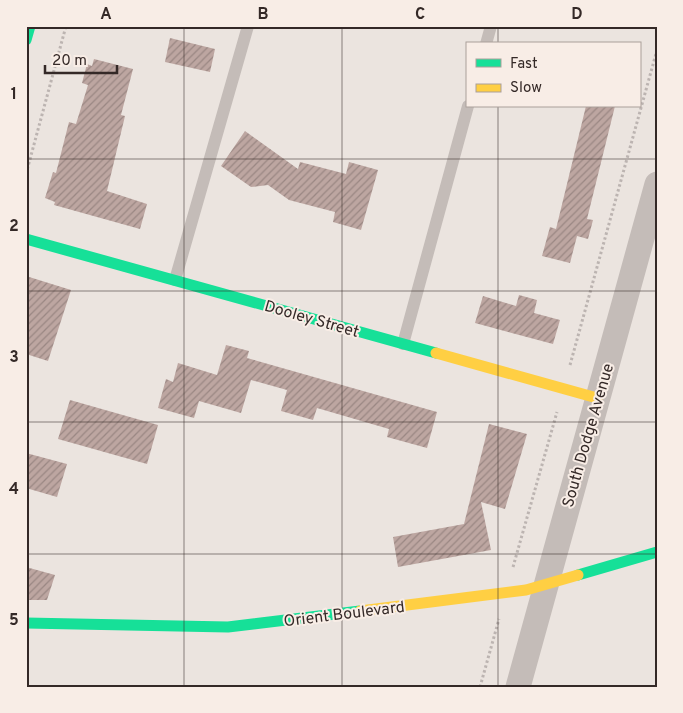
<svg xmlns="http://www.w3.org/2000/svg" width="683" height="713" font-family="Overpass,sans-serif">
<style>
.building{fill:url(#building-hatch)}
.lines{fill:none;stroke-linecap:round;stroke-linejoin:round}
.path{stroke:#bcb4b1;stroke-width:3;stroke-dasharray:2.5 2.5;stroke-linecap:butt}
.lane{stroke:#c4bcb8;stroke-width:12}
.street{stroke:#c4bcb8;stroke-width:25}
.fast{stroke:#16e098;stroke-width:11}
.slow{stroke:#ffcf43;stroke-width:11}
.grid{fill:none;stroke:#342927;stroke-width:1;stroke-opacity:0.55}
.labels{text-anchor:middle;stroke-width:4;stroke-linejoin:round;paint-order:stroke}
.street-label{font-size:16px;fill:#342927;stroke:#f8ede6}
.neatline{fill:none;stroke:#342927;stroke-width:2}
.grid-label{font-size:16px;text-anchor:middle;font-weight:bold;fill:#342927}
</style>
<defs>
<pattern id="building-hatch" width="6" height="6" patternUnits="userSpaceOnUse" patternTransform="scale(1.25)"><rect width="6" height="6" fill="#bda6a1"/><path d="M-1 1l2-2M0 6l6-6M5 7l2-2" fill="none" stroke="#9a8783"/></pattern>
</defs>
<rect width="100%" height="100%" fill="#ebe4df"/>
<g class="building">
<polygon points="170,38 215,49 210,72 165,62"/>
<polygon points="94,59 133,69 121,115 125,116 107,191 147,204 140,229 54,205 55,202 45,198 53,172 56,173 69,122 76,124 88,85 82,83 87,64 92,66"/>
<polygon points="586,106 615,106 587,219 593,220 588,239 577,236 570,263 542,256 550,227 556,229"/>
<polygon points="245,131 298,169 300,162 346,174 349,162 378,170 361,230 333,222 335,212 289,200 268,185 251,187 221,166"/>
<polygon points="26,276 71,290 48,361 26,354"/>
<polygon points="519,295 537,300 534,313 560,320 553,344 475,323 483,296 516,306"/>
<polygon points="226,345 249,351 247,358 437,412 427,448 387,437 389,429 317,408 313,420 281,411 287,390 251,380 241,413 199,401 194,418 158,408 166,379 173,382 178,363 217,375"/>
<polygon points="70,400 158,425 147,464 58,439"/>
<polygon points="489,424 527,434 505,509 481,502 491,550 398,567 393,537 464,524"/>
<polygon points="26,453 67,464 57,497 26,488"/>
<polygon points="26,567 55,575 47,600 26,600"/>
</g>
<g class="lines">
<g class="path">
<polyline points="26,174 66,26"/>
<polyline points="570,365 657,50"/>
<polyline points="513,567 557,412"/>
<polyline points="480,687 499,619"/>
</g>
<g class="lane">
<polyline points="486,44 491,26"/>
<polyline points="175,280 248,26"/>
<polyline points="403,344 468,106"/>
</g>
<polyline class="street" points="518,687 657,184"/>
<g class="fast">
<polyline points="26,40 30,26"/>
<polyline points="26,239 436,353"/>
<polyline points="578,575 657,552"/>
<polyline points="26,623 228,627 360,611"/>
</g>
<g class="slow">
<polyline points="436,353 597,398"/>
<polyline points="360,611 526,590 578,575"/>
</g>
</g>
<path class="grid" d="M184,26V687M342,26V687M498,26V44M498,106V687M26,159H657M26,291H657M26,422H657M26,554H657"/>
<g class="labels">
<g class="street-label">
<text transform="translate(312 318) rotate(16)" y="6">Dooley Street</text>
<text transform="translate(587 435) rotate(-74)" y="6">South Dodge Avenue</text>
<text transform="translate(344 613) rotate(-7)" y="6">Orient Boulevard</text>
</g>
</g>
<rect width="683" height="713" fill="none" stroke="#f8ede6" stroke-width="55"/>
<rect x="466" y="42" width="175" height="65" fill="#f8ede6" stroke="#aa9f9a"/>
<rect x="476" y="59" width="25" height="8" fill="#16e098" stroke="#aa9f9a"/>
<text x="510" y="68" font-size="15" fill="#342927">Fast</text>
<rect x="476" y="84" width="25" height="8" fill="#ffcf43" stroke="#aa9f9a"/>
<text x="510" y="92" font-size="15" fill="#342927">Slow</text>
<path d="M45 65v8h72v-8" fill="none" stroke="#342927" stroke-width="2.5"/>
<text x="52" y="65" font-size="15" fill="#342927" stroke="#f8ede6" stroke-width="4" paint-order="stroke">20 m</text>
<rect x="28" y="28" width="628" height="658" class="neatline"/>
<g class="grid-label">
<text x="106" y="19">A</text>
<text x="263" y="19">B</text>
<text x="420" y="19">C</text>
<text x="577" y="19">D</text>
<text x="14" y="99">1</text>
<text x="14" y="231">2</text>
<text x="14" y="362">3</text>
<text x="14" y="494">4</text>
<text x="14" y="625">5</text>
</g>
</svg>
